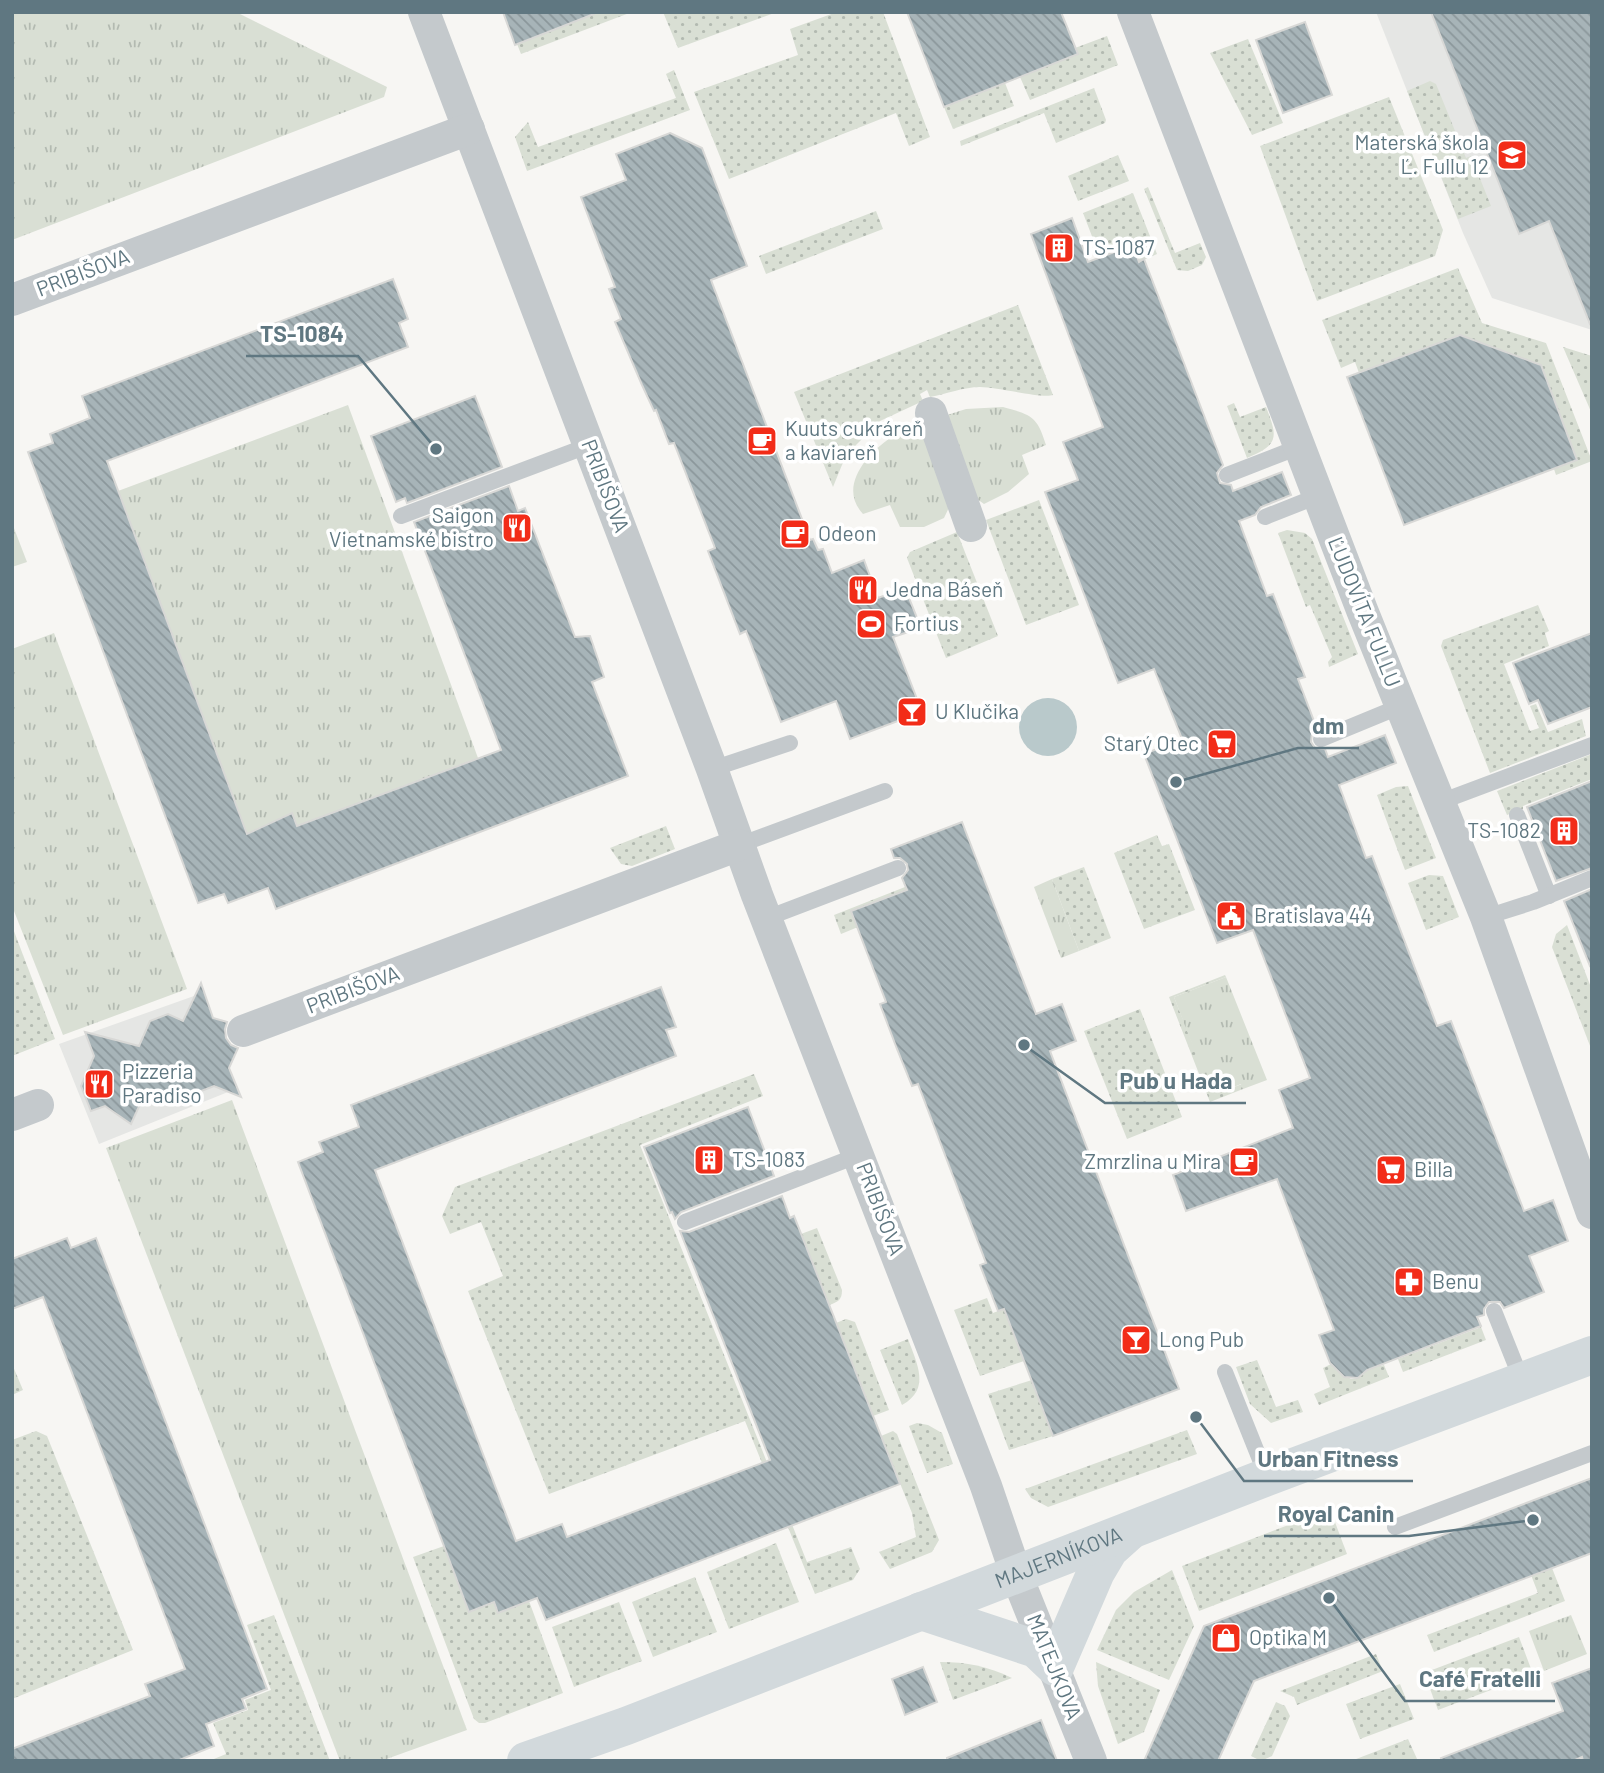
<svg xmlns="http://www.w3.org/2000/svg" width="1604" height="1773" font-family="Barlow,sans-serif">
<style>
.built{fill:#e5e6e4}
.grass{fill:url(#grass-dots)}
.park{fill:url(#park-tufts)}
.water{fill:#b9c9cb}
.building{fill:url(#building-back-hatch);stroke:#d8d8d6;stroke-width:2}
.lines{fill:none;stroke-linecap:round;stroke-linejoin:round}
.lane{stroke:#c4c9cc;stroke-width:16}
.street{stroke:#c4c9cc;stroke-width:32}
.secondary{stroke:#d2d9dc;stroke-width:38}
.labels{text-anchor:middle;stroke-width:7;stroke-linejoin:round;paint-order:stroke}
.poi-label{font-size:21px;fill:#5f7781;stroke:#fff;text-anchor:start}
.street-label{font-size:21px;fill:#5f7781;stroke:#fff}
.leader{fill:none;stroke:#5f7781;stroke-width:2.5}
.callout-dot{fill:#5f7781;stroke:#fff;stroke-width:2.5}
.callout-label{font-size:23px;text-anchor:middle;font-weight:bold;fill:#5f7781;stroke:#fff;stroke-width:7;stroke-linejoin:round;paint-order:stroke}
</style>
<defs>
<pattern id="grass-dots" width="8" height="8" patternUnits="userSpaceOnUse" patternTransform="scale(1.75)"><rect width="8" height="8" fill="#d9dfd4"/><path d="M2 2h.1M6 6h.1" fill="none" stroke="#b3bab1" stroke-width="1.8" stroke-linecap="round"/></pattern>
<pattern id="park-tufts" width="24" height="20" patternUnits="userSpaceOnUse" patternTransform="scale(1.75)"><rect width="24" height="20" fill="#d9dfd4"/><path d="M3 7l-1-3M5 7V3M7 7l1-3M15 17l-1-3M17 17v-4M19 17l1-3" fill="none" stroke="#b3bab1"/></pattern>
<pattern id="building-back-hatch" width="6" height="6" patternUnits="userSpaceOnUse" patternTransform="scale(1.75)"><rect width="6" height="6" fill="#a7b4b8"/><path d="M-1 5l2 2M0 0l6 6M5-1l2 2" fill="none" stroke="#8b979b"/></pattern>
</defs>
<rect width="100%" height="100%" fill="#f7f6f3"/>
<g class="built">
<polygon points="1376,12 1592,12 1592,330 1492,298 1463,233"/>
<polygon points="194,996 233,1090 99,1144 59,1044"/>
</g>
<g class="grass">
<polygon points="598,12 632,12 521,54 517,44"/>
<polygon points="663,12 777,12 678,48"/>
<polygon points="837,12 883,12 930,137 909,146 896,113 729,179 694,92 798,55 790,29"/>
<polygon points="1107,36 1118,65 1030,100 1020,77 1077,54 1075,48"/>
<polygon points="1248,39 1283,123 1252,135 1210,53"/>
<polygon points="674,70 690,110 527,171 515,137 528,122 538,147 676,98 666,74"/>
<polygon points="1430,81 1436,84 1466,158 1471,156 1491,206 1458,219 1407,91"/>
<polygon points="1005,83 1014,106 953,129 944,107"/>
<polygon points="1094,88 1106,120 1105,123 1056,143 1044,113 961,146 960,141"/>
<polygon points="1389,97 1443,230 1435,256 1317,301 1260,146"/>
<polygon points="1118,155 1129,181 1078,201 1068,176"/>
<polygon points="1148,187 1175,253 1200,243 1206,257 1202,265 1188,271 1177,270 1144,189"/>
<polygon points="1133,193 1157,254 1139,262 1132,245 1100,257 1083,213"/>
<polygon points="876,211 883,229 766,274 759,256"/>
<polygon points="1458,268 1482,323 1546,343 1592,461 1556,475 1554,469 1576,460 1359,373 1355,362 1341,368 1322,320"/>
<path d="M1018,305L1053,395C1043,399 997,387 980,387C964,387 946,394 930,397L927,390L920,394L923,401L880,421L846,455L833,487L794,392Z"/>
<polygon points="1563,347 1592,356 1592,414"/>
<path d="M1234,403L1240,417L1266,407C1278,437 1279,445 1247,458L1227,406Z"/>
<polygon points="1039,500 1079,605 1026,625 986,520"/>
<polygon points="1287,530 1305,533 1312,539 1358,654 1329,667 1328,662 1332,657 1310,605 1306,607 1278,533"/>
<polygon points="957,532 998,636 946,658 907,558 910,552"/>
<polygon points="1538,605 1549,631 1545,633 1549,646 1504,664 1530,731 1539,728 1530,706 1536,704 1548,732 1582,719 1586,736 1490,773 1441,646 1443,640"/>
<polygon points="1592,754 1592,779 1523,806 1523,809 1507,815 1497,791"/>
<polygon points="1408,786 1436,858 1405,870 1377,795 1396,787"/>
<polygon points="666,826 675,849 632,866 621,864 610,848"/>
<polygon points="1157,835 1162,846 1169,844 1195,910 1144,929 1114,853"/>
<polygon points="1084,867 1111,938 1079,951 1052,879"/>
<polygon points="1429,875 1443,876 1459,917 1426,930 1408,883"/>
<polygon points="905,887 907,890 858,927 841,934 834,915"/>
<polygon points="1567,925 1592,990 1592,1051 1552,947 1556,934"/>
<polygon points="12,926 55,1039 12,1056"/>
<polygon points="1225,975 1226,977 1174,997 1213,1095 1242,1084 1243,1089 1210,1102 1169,997"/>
<polygon points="1140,1009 1182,1117 1127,1139 1084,1031"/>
<polygon points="754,1074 763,1096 640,1145 807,1562 851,1547 860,1569 853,1580 815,1594 745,1421 549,1494 468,1291 503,1276 481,1222 450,1234 442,1216 455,1187"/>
<path d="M817,1228L842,1290C842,1300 838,1302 829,1305L801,1234Z"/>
<polygon points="987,1298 993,1313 1013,1305 1009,1322 1024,1361 980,1376 954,1310"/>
<polygon points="846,1319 855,1322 889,1410 873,1416 836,1323"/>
<polygon points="1481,1327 1486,1340 1403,1372 1398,1359"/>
<path d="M908,1339C917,1364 931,1389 902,1405L880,1350Z"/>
<polygon points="1257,1360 1276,1407 1298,1400 1303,1412 1271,1423 1250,1404 1236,1367"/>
<polygon points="1378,1361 1380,1366 1384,1365 1389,1377 1319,1405 1314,1394 1330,1387 1323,1368 1335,1362 1339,1372 1351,1379 1358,1378 1366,1366"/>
<polygon points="12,1364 23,1390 12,1395"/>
<polygon points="1032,1380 1053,1436 1009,1450 988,1394"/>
<polygon points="917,1423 928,1425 942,1433 953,1464 927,1473 909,1426"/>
<polygon points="1187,1430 1197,1454 1048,1507 1031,1498 1025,1489"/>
<polygon points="36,1431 47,1436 133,1650 12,1699 12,1440"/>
<polygon points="893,1431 897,1434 939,1540 932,1552 890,1569 879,1552 916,1537 912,1513 881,1436"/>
<polygon points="1330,1509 1347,1554 1199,1611 1182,1566"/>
<polygon points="776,1543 799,1602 729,1629 707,1572"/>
<polygon points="444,1546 469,1612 494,1602 498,1613 529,1601 563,1693 485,1723 479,1723 474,1719 413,1557"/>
<polygon points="1552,1568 1565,1601 1434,1652 1427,1635 1538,1593 1531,1575"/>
<polygon points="1172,1570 1194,1626 1169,1680 1097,1650 1116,1610 1134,1592"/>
<polygon points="695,1577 717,1632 653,1657 632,1602"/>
<polygon points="619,1602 642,1661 574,1687 552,1627"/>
<polygon points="274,1615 330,1761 209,1761 226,1754 213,1723 248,1710 245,1700 271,1690 247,1625"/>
<polygon points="1519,1637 1533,1674 1438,1710 1424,1673"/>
<polygon points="1376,1654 1383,1671 1297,1705 1294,1697 1280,1691"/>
<path d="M940,1662C967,1662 987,1666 1012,1678L953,1700Z"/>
<polygon points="1096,1662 1160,1690 1144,1732 1118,1744 1098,1686"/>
<polygon points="1400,1684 1414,1719 1360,1739 1346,1704"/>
<polygon points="1276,1702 1285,1706 1290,1716 1272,1756 1261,1761 1251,1756"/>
<polygon points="1408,1739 1418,1761 1351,1761"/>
</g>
<g class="park">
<polygon points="12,12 236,12 387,87 384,97 12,240"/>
<polygon points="348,405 478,758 251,844 118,491"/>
<path d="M1003,407C1032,415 1037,416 1046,445L1022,455L1029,474L1008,492L984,504L966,491L944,416L966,409Z"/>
<path d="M921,425L954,497L944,518L924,527H900L890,505L863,514C838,487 866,455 890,438C899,432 911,429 921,425Z"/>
<polygon points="12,523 27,562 12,567"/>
<polygon points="54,633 187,989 63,1035 12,906 12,649"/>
<polygon points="1052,879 1079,951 1061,958 1034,887"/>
<polygon points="1226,977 1267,1080 1243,1089 1241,1084 1212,1096 1174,997"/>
<polygon points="232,1100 467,1730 381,1761 340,1761 106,1148"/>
<polygon points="1571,1615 1587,1654 1544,1671 1529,1631"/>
</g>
<circle class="water" cx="1048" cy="727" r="29"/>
<g class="building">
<polygon points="503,12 594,12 594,14 515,45"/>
<polygon points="907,12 1061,12 1078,54 944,107"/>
<polygon points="1431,12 1592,12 1592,323 1590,324 1549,221 1519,234"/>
<polygon points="1305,22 1332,95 1283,113 1256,40"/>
<polygon points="670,133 702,148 747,266 711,280 810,540 813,539 818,550 823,549 832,573 864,560 878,598 905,588 921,628 893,637 922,712 850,739 836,701 781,722 746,631 740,634 708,551 715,548 674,443 669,444 656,410 654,411 642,385 615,322 621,319 609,289 615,287 581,197 626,180 616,154"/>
<polygon points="1072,218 1088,262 1133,245 1139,262 1144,259 1223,465 1217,473 1220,483 1231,485 1233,491 1282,472 1291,495 1261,507 1255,515 1239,521 1267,596 1273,594 1305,677 1298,679 1317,729 1312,733 1311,742 1315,748 1325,749 1328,757 1385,735 1396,763 1339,785 1366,858 1372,856 1437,1026 1451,1021 1524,1211 1553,1200 1568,1241 1529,1256 1544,1292 1504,1308 1500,1302 1489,1302 1484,1309 1484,1315 1477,1317 1481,1326 1367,1370 1358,1378 1344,1377 1330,1363 1319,1335 1334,1330 1277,1179 1186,1211 1173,1175 1293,1128 1279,1090 1310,1078 1253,930 1217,943 1144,754 1182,739 1154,669 1118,683 1045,492 1078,480 1063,442 1103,427 1031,234"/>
<polygon points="393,279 408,319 399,323 408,347 107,461 247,834 292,813 297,826 501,750 414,522 509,486 518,511 525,508 575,637 590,636 604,677 592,682 628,776 276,909 268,888 228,903 224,894 198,903 28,452 53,443 50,434 90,418 82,396"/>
<polygon points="1460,335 1541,365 1577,460 1404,525 1347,377"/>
<polygon points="475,396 502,467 407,503 405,498 396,502 371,436"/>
<polygon points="1592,633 1592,707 1548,724 1538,700 1529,704 1513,663"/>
<polygon points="1592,781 1592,868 1556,881 1527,807"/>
<polygon points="962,822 1036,1014 1062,1004 1076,1041 1050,1051 1179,1389 1053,1436 1004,1309 998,1311 980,1265 986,1263 918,1084 912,1086 897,1049 880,1004 886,1002 851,911 907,890 902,878 908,870 907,864 900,858 894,858 891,849"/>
<polygon points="1592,889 1592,965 1590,966 1564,901"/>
<polygon points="201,983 213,1018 227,1022 225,1029 226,1038 231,1045 238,1048 229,1068 241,1097 214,1086 178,1100 147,1089 131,1124 105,1106 91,1111 81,1086 94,1056 85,1032 139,1046 150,1021 168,1014 183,1021"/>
<polygon points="661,987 676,1027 666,1030 676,1056 375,1170 516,1541 562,1524 567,1537 770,1460 680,1231 689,1232 782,1196 790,1218 794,1216 900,1484 546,1620 537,1598 498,1613 494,1602 469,1612 298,1162 323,1152 319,1142 359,1127 351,1105"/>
<polygon points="748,1107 774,1176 681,1212 675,1219 672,1212 670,1213 644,1147"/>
<polygon points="67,1238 71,1248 96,1238 267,1689 242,1699 246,1709 206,1724 214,1746 177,1761 12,1761 12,1749 150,1696 145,1684 185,1669 43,1297 12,1309 12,1259"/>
<polygon points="1592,1478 1592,1553 1254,1681 1218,1761 1144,1761 1204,1626"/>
<polygon points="923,1667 937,1702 905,1715 892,1679"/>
<polygon points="1592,1668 1592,1761 1583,1761 1582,1757 1573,1761 1442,1761 1441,1758 1563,1711 1552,1683"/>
<polygon points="1041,1720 1057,1761 947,1761 947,1758"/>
</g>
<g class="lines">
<g class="lane">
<polyline points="1227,475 1299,447"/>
<polyline points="401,516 590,445"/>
<polyline points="1265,517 1318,496"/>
<polyline points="1321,739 1401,706"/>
<polyline points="712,769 790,743"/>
<polyline points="1440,802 1592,745"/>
<polyline points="1517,815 1549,896"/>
<polyline points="739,845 885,791"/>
<polyline points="1486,917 1533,902 1592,878"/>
<polyline points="767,918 898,868"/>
<polyline points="685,1222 859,1155"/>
<polyline points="1494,1311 1522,1381"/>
<polyline points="1225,1372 1267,1477"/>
<polyline points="1395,1527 1592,1453"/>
</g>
<g class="street">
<polyline points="424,12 712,769 757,895 986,1486 1016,1574 1091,1761"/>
<polyline points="1133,12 1362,610 1486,917 1592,1213"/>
<polyline points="12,300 469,129"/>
<polyline points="931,413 971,526"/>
<polyline points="243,1031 739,845"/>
<polyline points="12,1115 38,1105"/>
</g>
<g class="secondary">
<polyline points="921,1611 1036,1649 1055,1667 1096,1572 1109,1550 1129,1532"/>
<path id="s1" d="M526,1761L626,1726L1267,1477L1592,1355"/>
</g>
</g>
<defs>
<g id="school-square" transform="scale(1.575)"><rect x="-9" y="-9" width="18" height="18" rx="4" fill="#f22c18" stroke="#fff"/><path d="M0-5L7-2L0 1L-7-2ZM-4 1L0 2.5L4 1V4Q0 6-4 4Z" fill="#fff"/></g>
<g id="building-square" transform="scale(1.575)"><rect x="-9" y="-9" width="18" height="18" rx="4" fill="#f22c18" stroke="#fff"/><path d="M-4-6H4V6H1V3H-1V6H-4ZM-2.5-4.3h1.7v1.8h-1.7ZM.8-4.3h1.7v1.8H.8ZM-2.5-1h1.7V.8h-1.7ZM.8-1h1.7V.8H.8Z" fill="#fff"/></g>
<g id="cafe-square" transform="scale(1.575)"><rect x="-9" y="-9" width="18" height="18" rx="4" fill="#f22c18" stroke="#fff"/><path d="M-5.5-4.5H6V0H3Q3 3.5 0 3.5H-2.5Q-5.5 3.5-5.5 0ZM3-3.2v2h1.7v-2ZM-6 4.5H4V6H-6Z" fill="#fff"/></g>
<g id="restaurant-square" transform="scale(1.575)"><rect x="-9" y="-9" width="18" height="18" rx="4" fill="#f22c18" stroke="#fff"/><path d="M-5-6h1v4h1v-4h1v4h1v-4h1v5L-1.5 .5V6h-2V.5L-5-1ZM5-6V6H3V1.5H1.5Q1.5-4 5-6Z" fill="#fff"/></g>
<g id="stadium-square" transform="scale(1.575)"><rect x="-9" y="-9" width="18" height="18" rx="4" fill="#f22c18" stroke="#fff"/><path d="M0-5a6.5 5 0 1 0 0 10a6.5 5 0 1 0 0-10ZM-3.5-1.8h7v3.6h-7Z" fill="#fff"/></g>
<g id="bar-square" transform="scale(1.575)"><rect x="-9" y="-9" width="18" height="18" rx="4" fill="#f22c18" stroke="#fff"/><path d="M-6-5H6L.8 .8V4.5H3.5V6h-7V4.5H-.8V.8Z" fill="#fff"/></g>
<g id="supermarket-square" transform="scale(1.575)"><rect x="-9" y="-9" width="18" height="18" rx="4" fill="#f22c18" stroke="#fff"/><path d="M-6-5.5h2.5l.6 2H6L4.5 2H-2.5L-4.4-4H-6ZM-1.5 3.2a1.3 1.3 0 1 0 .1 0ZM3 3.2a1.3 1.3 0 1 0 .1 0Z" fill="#fff"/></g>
<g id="civic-square" transform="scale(1.575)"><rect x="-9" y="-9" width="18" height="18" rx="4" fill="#f22c18" stroke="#fff"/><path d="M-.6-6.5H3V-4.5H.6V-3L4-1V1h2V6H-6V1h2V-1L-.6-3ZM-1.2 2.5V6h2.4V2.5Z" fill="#fff"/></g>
<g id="pharmacy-square" transform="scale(1.575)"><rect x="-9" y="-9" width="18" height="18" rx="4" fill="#f22c18" stroke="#fff"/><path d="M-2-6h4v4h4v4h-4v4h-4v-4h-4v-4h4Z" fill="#fff"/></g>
<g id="shop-square" transform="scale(1.575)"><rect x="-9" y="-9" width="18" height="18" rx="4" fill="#f22c18" stroke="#fff"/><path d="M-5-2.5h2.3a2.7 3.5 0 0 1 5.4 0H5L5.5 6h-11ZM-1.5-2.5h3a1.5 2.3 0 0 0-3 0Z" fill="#fff"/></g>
</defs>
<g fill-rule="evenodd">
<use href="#school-square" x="1512" y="155"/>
<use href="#building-square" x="1059" y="248"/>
<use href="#cafe-square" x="762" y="441"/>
<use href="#restaurant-square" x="517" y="528"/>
<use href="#cafe-square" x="795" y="534"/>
<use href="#restaurant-square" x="863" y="590"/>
<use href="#stadium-square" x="871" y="624"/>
<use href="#bar-square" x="912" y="712"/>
<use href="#supermarket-square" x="1222" y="744"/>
<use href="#building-square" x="1564" y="831"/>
<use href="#civic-square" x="1231" y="916"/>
<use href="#restaurant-square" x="99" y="1084"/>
<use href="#building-square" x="709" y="1160"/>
<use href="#cafe-square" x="1244" y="1162"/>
<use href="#supermarket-square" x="1391" y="1170"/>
<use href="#pharmacy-square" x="1409" y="1282"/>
<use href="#bar-square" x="1136" y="1340"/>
<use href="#shop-square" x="1226" y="1638"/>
</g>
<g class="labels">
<g class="poi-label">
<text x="1489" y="150" text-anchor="end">Materská škola<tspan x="1489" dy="24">Ľ. Fullu 12</tspan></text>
<text x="1082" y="255">TS-1087</text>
<text x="785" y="436">Kuuts cukráreň<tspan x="785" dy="24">a kaviareň</tspan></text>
<text x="494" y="523" text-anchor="end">Saigon<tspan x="494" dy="24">Vietnamské bistro</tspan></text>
<text x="818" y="541">Odeon</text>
<text x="886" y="597">Jedna Báseň</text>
<text x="894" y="631">Fortius</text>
<text x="935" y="719">U Klučika</text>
<text x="1199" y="751" text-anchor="end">Starý Otec</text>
<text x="1541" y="838" text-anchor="end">TS-1082</text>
<text x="1254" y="923">Bratislava 44</text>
<text x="122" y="1079">Pizzeria<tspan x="122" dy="24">Paradiso</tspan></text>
<text x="732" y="1167">TS-1083</text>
<text x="1221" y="1169" text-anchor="end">Zmrzlina u Mira</text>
<text x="1414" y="1177">Billa</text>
<text x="1432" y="1289">Benu</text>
<text x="1159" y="1347">Long Pub</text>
<text x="1249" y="1645">Optika M</text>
</g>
<g class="street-label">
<text transform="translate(83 273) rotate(-21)" y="7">PRIBIŠOVA</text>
<text transform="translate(605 486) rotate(69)" y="7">PRIBIŠOVA</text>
<text transform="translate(1364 612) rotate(68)" y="7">ĽUDOVÍTA FULLU</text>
<text transform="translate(353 990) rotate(-21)" y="7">PRIBIŠOVA</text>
<text transform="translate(880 1209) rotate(69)" y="7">PRIBIŠOVA</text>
<text dy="7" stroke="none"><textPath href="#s1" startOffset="570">MAJERNÍKOVA</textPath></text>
<text transform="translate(1054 1667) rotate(68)" y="7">MATEJKOVA</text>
</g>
</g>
<path class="leader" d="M436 449L358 356H246M1176 782L1298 748H1359M1024 1045L1105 1103H1246M1196 1417L1244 1481H1413M1533 1520L1409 1536H1264M1329 1598L1405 1701H1555"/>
<g class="callout-dot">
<circle cx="436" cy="449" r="7"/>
<circle cx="1176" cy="782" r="7"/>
<circle cx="1024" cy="1045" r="7"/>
<circle cx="1196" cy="1417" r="7"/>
<circle cx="1533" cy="1520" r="7"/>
<circle cx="1329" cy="1598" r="7"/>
</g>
<g class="callout-label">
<text x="302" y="342">TS-1084</text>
<text x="1328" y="734">dm</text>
<text x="1176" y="1089">Pub u Hada</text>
<text x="1328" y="1467">Urban Fitness</text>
<text x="1336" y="1522">Royal Canin</text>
<text x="1480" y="1687">Café Fratelli</text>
</g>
<rect width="1604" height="1773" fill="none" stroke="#5f7781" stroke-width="28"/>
</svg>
